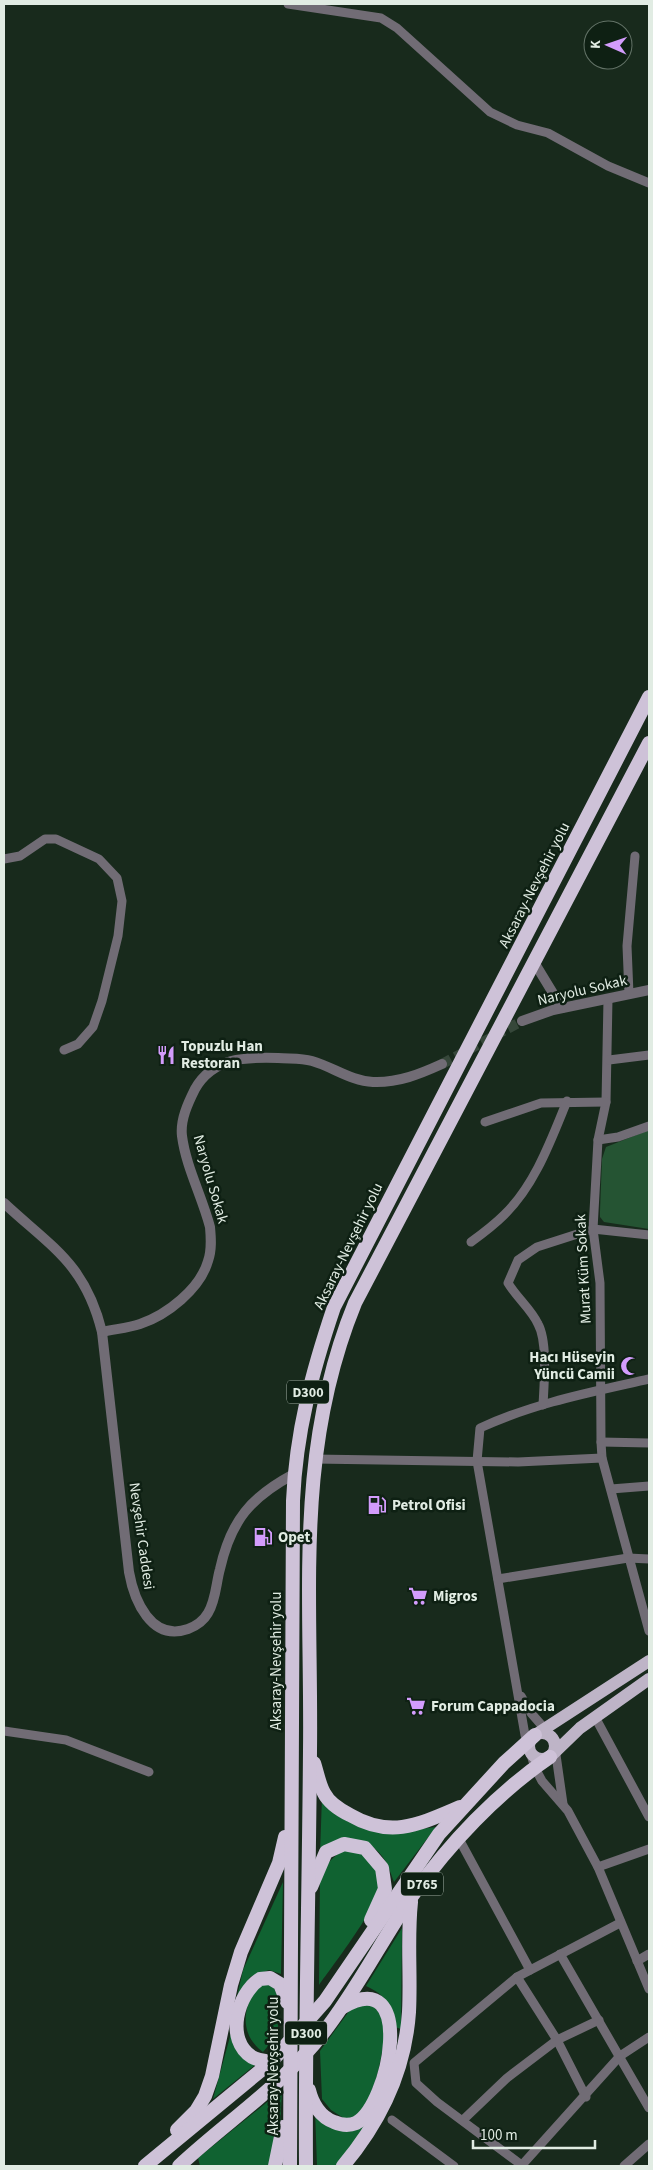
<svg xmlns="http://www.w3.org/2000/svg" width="653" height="2170" font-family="'Source Sans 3',sans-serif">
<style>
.green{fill:#255433}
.forest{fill:#106231}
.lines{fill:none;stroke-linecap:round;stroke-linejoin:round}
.tertiary-tunnel{stroke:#36473a;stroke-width:10;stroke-dasharray:10 5;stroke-linecap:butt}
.minor{stroke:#716c75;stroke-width:9}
.tertiary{stroke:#716c75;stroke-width:10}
.primary{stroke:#beb4c7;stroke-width:12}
.trunk{stroke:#cec2d8;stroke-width:14}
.labels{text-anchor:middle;stroke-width:5;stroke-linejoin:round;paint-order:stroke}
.shield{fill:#0e2013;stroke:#a2afa5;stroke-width:1}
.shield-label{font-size:14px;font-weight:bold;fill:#e1ece3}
.street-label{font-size:15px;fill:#e1ece3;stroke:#0e2013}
.poi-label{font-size:15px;font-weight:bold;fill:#e1ece3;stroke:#0e2013;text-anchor:start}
</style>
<rect width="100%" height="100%" fill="#182a1c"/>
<polygon class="green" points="649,1130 649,1229 604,1222 600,1217 600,1211 602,1159 606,1147"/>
<g class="forest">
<path d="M322,1796L397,1832L436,1827L394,1882C387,1862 384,1854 366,1842L320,1854Z"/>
<path d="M351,1848C367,1853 382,1869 380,1888C378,1906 332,1967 319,1985L320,1875C329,1861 335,1853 351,1848Z"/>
<polygon points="283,1882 281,1974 269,1970 250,1977 235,2006 243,1970"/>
<path d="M402,1928L401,2029L395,2027C391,2005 386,1995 366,1986Z"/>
<path d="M262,1983L273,1986L278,1997V2034L263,2052C238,2034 242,2003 262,1983Z"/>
<path d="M355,2003L372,2004L386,2022C384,2044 376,2103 357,2115C354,2117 349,2118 345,2119L331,2110L322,2099L320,2051Z"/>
<polygon points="231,2033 255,2065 213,2099"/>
<polygon points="282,2090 280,2129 271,2166 200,2166 198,2158"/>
<polygon points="377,2110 336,2166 317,2166 315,2111 329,2124"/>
</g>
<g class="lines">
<polyline class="tertiary-tunnel" points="442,1064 522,1021"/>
<g class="minor">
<polyline points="288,4 381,18 397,28 490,112 517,125 548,133 608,166 649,183"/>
<polyline points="4,859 20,856 45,839 56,839 99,859 117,878 122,901 118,936 102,1001 93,1027 78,1044 64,1050"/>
<polyline points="629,994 627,946 635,856"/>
<polyline points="608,999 606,1102 598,1140 593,1229 600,1283 601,1442 602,1458 649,1631"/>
<polyline points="609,1060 649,1055"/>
<polyline points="485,1122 541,1103 606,1102"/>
<polyline points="598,1140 618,1137 649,1126"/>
<path d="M471,1242C482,1234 494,1225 504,1215C535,1185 551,1140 567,1101"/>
<path d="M649,1379C592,1392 534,1403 480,1428L477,1461L525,1735L535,1768L542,1781L568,1811L598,1867L649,1989"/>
<path d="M543,1405C544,1385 548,1342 538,1324C531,1309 517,1298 508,1283L518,1260L537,1247L593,1229L649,1235"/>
<polyline points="601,1442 649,1443"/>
<polyline points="314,1459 518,1462 602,1458"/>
<polyline points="611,1489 649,1486"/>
<polyline points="498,1579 628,1558 649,1559"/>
<polyline points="521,1696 531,1713 551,1736"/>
<polyline points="595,1717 649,1817"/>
<polyline points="4,1731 66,1740 149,1772"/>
<polyline points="555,1748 563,1804"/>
<polyline points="459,1839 530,1970"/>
<polyline points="598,1867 649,1849"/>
<polyline points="560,1954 649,2108"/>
<polyline points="637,1961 649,1954"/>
<polyline points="517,1977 557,2040 586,2097"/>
<polyline points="392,2120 454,2166"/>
<polyline points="463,2120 507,2078 557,2040 599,2020"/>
<polyline points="522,2165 620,2056 649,2037"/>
<polyline points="523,2166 437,2102 416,2083 414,2063 517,1977 620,1923"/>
<polyline points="624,2166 649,2144"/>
</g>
<g class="tertiary">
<polyline points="534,962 562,1008"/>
<polyline points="522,1021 553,1010 649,990"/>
<path d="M4,1203C51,1247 85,1263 102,1332L129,1572C134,1600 151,1642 188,1629C196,1626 204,1620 208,1613C216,1600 216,1583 220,1569C231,1520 251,1497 294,1474"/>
<path d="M102,1332C115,1329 128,1328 140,1324C167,1315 200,1289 208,1261C212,1250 211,1238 210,1227C202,1196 186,1167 182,1136C180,1120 188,1103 195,1089C213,1057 246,1057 278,1058C290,1059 301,1058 312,1061C333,1067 351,1081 373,1082C398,1083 420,1074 442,1064"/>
</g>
<g class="primary">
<circle cx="542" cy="1746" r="13"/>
<polyline points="535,1735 649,1661"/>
<polyline points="550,1757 580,1728 649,1679"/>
</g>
<g class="trunk">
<path d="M314,1763C317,1772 319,1784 324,1793C329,1803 340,1810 350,1815C391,1839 420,1824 460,1807"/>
<polyline points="311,1887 326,1852 344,1844 365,1848 382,1868 385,1889 371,1920"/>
<path d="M271,2062C265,2061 257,2060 252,2057C225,2040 237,1994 260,1979L270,1978L280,1984L287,2002"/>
<path d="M309,2090C312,2103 320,2117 334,2122C341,2125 349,2126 356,2123C390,2105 417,1964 343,2007"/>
<polyline points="177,2130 196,2111 205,2096 212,2076 231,1985 241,1952 279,1863 285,1837"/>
<polyline points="145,2166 271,2062 325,2001 439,1834 504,1763 535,1735"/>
<path d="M179,2166C226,2122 283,2085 323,2033C357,1990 381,1941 412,1896C449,1844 497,1793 550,1757"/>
<polyline points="275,2166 283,2127"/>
<path d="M290,2166L293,1501C296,1432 312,1372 334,1307L649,697"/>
<path d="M306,2166C305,2028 309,1890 310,1751C312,1595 294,1452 355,1303L649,743"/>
<path d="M343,2166C380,2122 405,2071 409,2012C411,1975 407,1939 411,1902"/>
</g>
</g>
<defs>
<g id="restaurant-bare" transform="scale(1.5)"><path d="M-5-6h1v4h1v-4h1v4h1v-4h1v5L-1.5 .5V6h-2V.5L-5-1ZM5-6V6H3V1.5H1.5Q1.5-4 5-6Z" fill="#d39cfc" stroke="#0e2013" stroke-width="2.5" paint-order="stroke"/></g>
<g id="mosque-bare" transform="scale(1.5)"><path d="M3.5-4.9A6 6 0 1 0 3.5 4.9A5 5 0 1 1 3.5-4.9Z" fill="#d39cfc" stroke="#0e2013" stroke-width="2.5" paint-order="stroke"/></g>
<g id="fuel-bare" transform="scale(1.5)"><path d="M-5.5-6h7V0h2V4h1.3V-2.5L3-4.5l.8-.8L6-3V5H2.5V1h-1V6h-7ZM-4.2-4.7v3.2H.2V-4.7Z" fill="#d39cfc" stroke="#0e2013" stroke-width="2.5" paint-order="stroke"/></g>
<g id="supermarket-bare" transform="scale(1.5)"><path d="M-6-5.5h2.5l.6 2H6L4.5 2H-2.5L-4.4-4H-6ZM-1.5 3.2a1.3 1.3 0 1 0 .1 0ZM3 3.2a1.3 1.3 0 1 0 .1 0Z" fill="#d39cfc" stroke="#0e2013" stroke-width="2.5" paint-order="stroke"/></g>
</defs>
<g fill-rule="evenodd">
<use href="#restaurant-bare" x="166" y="1055"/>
<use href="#mosque-bare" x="630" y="1366"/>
<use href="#fuel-bare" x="377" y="1505"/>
<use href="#fuel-bare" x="263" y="1537"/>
<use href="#supermarket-bare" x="418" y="1596"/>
<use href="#supermarket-bare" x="416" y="1706"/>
</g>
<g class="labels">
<g class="shield">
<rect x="287" y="1380.5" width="42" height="23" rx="4"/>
<rect x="401" y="1872.5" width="42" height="23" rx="4"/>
<rect x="285" y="2021.5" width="42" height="23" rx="4"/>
</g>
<g class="shield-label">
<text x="308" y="1397">D300</text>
<text x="422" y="1889">D765</text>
<text x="306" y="2038">D300</text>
</g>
<g class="street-label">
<text transform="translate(534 885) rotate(-63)" y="5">Aksaray-Nevşehir yolu</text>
<text transform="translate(582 990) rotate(-13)" y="5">Naryolu Sokak</text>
<text transform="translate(211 1179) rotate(74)" y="5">Naryolu Sokak</text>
<text transform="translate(348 1246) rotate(-64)" y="5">Aksaray-Nevşehir yolu</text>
<text transform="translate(583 1269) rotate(-93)" y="5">Murat Küm Sokak</text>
<text transform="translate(142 1536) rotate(82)" y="5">Nevşehir Caddesi</text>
<text transform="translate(276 1661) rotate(-90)" y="5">Aksaray-Nevşehir yolu</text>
<text transform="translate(273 2066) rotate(-90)" y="5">Aksaray-Nevşehir yolu</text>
</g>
<g class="poi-label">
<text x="181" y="1051">Topuzlu Han<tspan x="181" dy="17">Restoran</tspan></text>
<text x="615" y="1362" text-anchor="end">Hacı Hüseyin<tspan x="615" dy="17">Yüncü Camii</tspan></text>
<text x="392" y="1510">Petrol Ofisi</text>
<text x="278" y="1542">Opet</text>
<text x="433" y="1601">Migros</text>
<text x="431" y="1711">Forum Cappadocia</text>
</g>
</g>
<rect width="653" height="2170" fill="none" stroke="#e1ece3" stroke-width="10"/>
<g transform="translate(608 45) rotate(272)"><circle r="24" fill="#0e2013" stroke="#627266"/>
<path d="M0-4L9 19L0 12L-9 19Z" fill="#d39cfc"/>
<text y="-8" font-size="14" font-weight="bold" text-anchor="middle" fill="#e1ece3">K</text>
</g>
<path d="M473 2140v8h122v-8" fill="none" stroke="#e1ece3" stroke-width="2.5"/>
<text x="480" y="2140" font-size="15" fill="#e1ece3" stroke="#0e2013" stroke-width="4" paint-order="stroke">100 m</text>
</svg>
